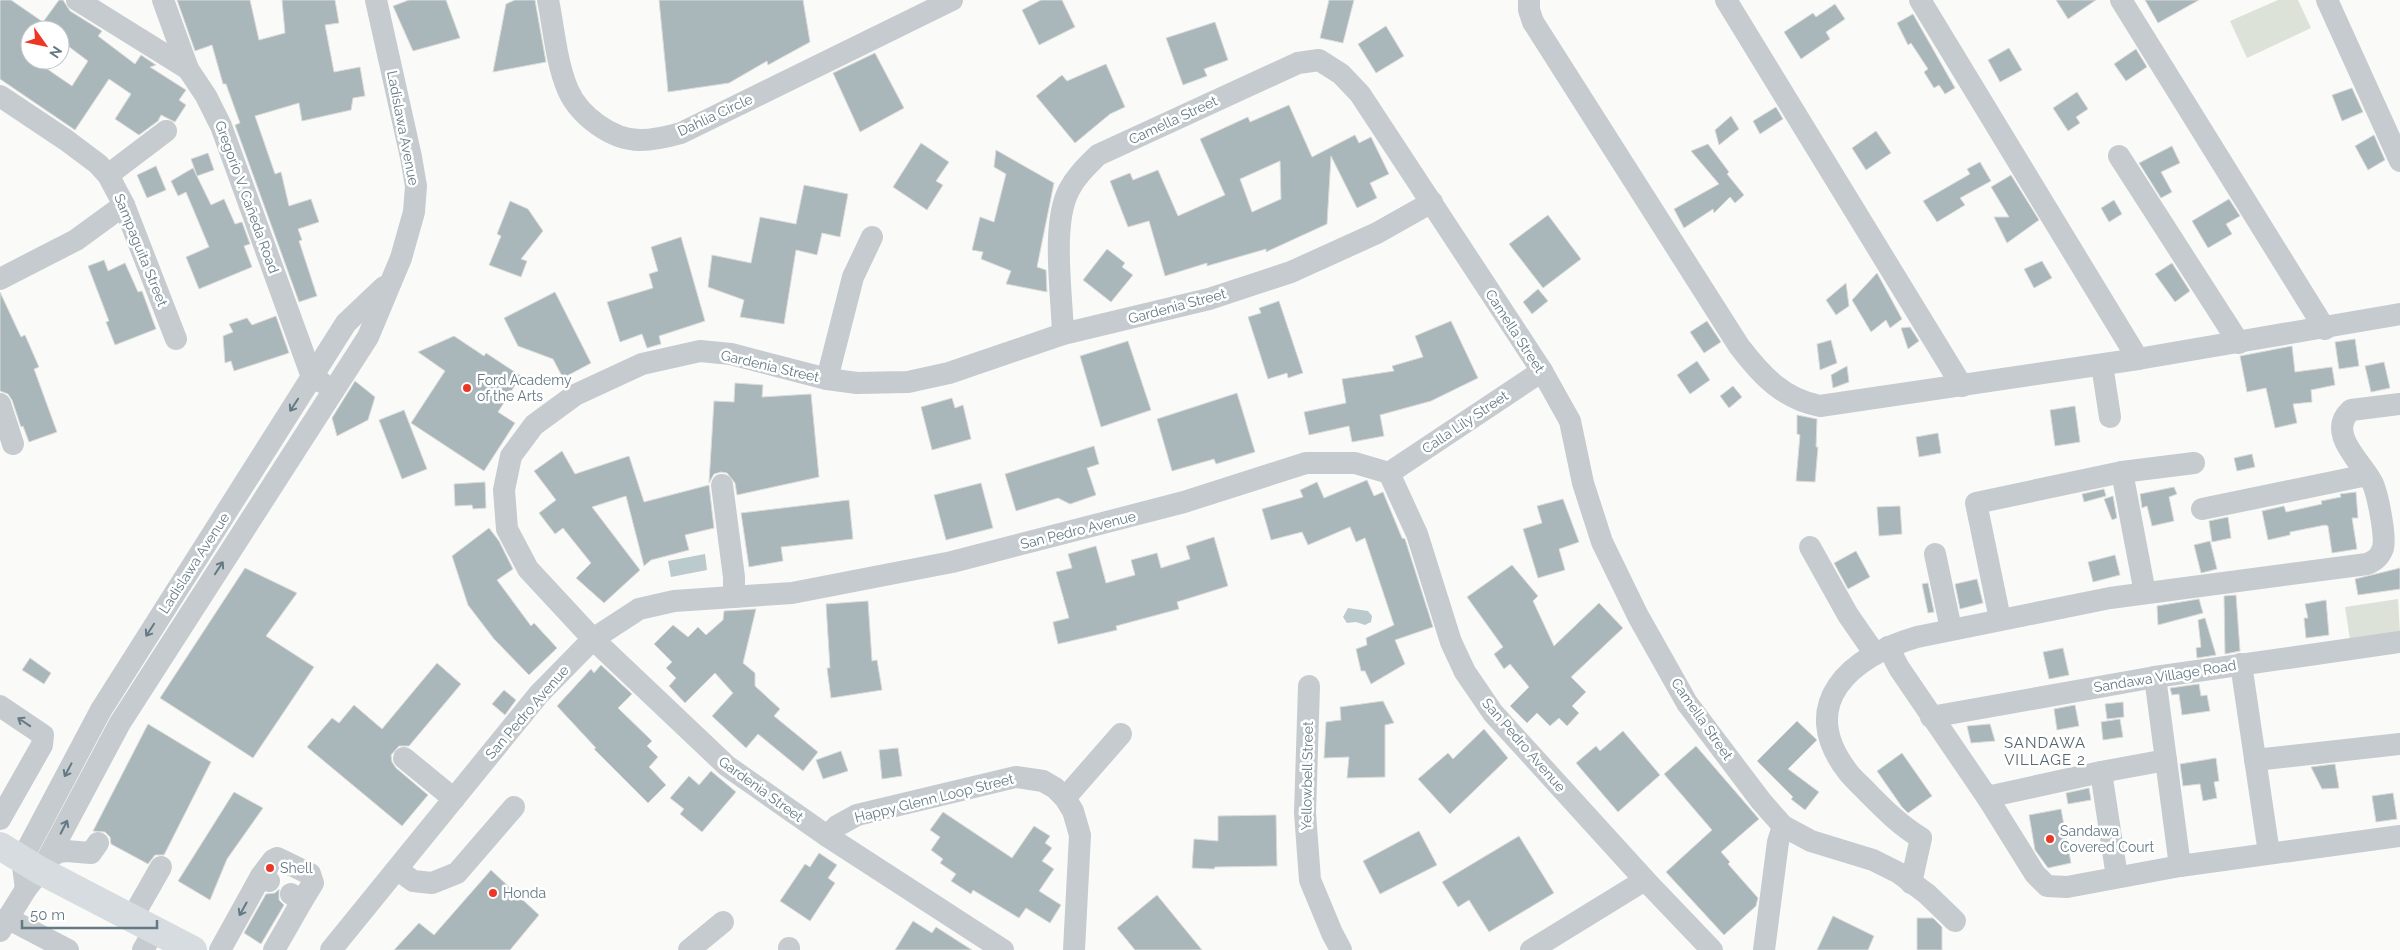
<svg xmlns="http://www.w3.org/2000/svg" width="2400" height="950" font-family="Raleway,sans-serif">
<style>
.green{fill:#dde2d8}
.water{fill:#bbcbcd}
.building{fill:#a9b6ba;stroke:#dcdcda;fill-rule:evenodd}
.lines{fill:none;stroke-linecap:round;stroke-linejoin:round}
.minor{stroke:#c5cbce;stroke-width:22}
.major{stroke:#d6dcdf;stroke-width:28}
.oneway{stroke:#637a84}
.poi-dot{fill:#ed3725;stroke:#fff;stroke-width:2}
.labels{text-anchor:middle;stroke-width:5;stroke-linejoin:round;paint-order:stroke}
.street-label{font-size:14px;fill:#637a84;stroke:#fff}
.poi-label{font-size:14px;fill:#637a84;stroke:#fff;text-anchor:start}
.neighbourhood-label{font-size:15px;letter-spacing:1px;fill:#56676f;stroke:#fff}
</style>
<rect width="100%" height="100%" fill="#fafaf8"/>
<g class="green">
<polygon points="2278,0 2298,0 2311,28 2247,58 2230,21"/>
<polygon points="2398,599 2400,632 2350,640 2345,607"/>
</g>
<g class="water">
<polygon points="705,554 707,570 671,577 668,561"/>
<polygon points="1348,608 1368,611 1372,616 1371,622 1365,625 1356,622 1347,623 1343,617"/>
</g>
<g class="building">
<path d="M0,0H11L43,22L59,0H63L70,11L102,31L98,36L135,64L141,55L156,65L150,67L186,90L179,100L186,105L175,122L161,115L158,121L139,135L115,119L131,94L109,79L75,130L0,79ZM30,30H60V40L88,61L72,86L34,60H30Z"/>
<polygon points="177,0 250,0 259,40 285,33 282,0 335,0 339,23 325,25 334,72 360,67 365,96 353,98 351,110 302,121 299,103 255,116 275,174 281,172 289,206 311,199 319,222 298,229 302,240 299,241 317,296 299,302 235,125 240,123 226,84 223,84 212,45 195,51"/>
<polygon points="409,0 446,0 460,38 413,51 393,6"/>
<polygon points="515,0 535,0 546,62 493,72 506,4"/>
<polygon points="659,0 803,0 810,42 768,65 767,61 729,83 668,92"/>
<polygon points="1041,0 1062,0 1075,27 1039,45 1022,10"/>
<polygon points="1329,0 1354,0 1343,43 1320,38"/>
<polygon points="2056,0 2096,0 2068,19"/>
<polygon points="2145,0 2199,0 2158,23"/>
<polygon points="1835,4 1845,19 1826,32 1830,39 1801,59 1784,32 1813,13 1816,17"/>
<polygon points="1913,14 1955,88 1945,94 1939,85 1934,88 1924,72 1928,69 1911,43 1908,45 1897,23"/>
<polygon points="1215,22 1228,60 1204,69 1207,76 1183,85 1166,38"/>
<polygon points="1386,26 1404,56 1376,73 1358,44"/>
<polygon points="2009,48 2022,70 2000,82 1988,60"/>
<polygon points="2136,49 2147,67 2126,81 2114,64"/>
<polygon points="875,53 904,108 860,132 833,73"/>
<polygon points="1106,64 1125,107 1110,114 1075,143 1036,96 1062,75 1067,81"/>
<polygon points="2352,88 2363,112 2342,121 2332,95"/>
<polygon points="2077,92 2088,109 2076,117 2080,123 2068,131 2053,108"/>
<path d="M1289,105L1312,157L1355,135L1359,143L1371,137L1389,174L1370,183L1377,198L1357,208L1331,156L1327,224L1266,252V249L1207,266V263L1165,276L1149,221L1128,227L1110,181L1130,173L1133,180L1158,170L1178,216L1225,195L1200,139L1248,117L1250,122ZM1280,161L1281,199L1252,212L1240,179Z"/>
<polygon points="1776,107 1783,119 1760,134 1753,121"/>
<polygon points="1731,116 1739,129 1719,145 1715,130"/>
<polygon points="1876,131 1891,153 1866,170 1852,148"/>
<polygon points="2374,135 2385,160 2368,170 2355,146"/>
<polygon points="921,143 949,162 936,181 943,185 927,210 893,187"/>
<polygon points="1708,144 1729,172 1727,174 1744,195 1735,203 1730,197 1714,213 1713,209 1684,228 1674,209 1719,184 1691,151"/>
<polygon points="2172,146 2180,163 2161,172 2172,192 2161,198 2139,163"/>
<polygon points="996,150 1054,183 1037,267 1046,270 1047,292 1006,284 1011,271 981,259 983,252 972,250 980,217 994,222 1006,174 994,167"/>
<polygon points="208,153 214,170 197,176 191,159"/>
<polygon points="1980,162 1991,181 1960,198 1965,205 1937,222 1923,201 1970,174 1967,169"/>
<polygon points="156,166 166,190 147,198 137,175"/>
<polygon points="193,168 211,205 224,199 235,224 242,222 250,244 244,246 252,267 199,289 186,257 209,247 186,192 178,196 171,181"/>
<polygon points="2011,175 2039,220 2007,243 1994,217 2009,217 1991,187"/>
<polygon points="804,185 848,194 840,237 822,233 817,255 796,250 784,324 740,317 744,300 708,287 712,255 751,263 760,217 796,224"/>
<polygon points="2229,199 2240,216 2226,224 2232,234 2208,248 2192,221"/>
<polygon points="2114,200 2122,214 2109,222 2101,208"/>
<polygon points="510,201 528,209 543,231 521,259 527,261 521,277 489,265 501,236 497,234"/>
<polygon points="1548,215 1581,259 1543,288 1509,244"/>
<polygon points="681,237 705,321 659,336 661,344 647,348 642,334 620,342 607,302 653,288 649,274 658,271 651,247"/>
<polygon points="1107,249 1125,263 1122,267 1133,275 1111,302 1083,280"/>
<polygon points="104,260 108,271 125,263 138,292 142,291 156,329 115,345 106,322 109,321 88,266"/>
<polygon points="2042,261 2052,278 2034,288 2024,269"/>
<polygon points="2172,263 2190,291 2175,302 2155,274"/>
<polygon points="1877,273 1902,319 1890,328 1886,320 1871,332 1852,300"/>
<polygon points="1846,283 1849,306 1836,315 1826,300"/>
<polygon points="1538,289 1548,301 1532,314 1523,302"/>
<polygon points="0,292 21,337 25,335 39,367 34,369 57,432 29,442 23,426 21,427 12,400 8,394 0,391"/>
<polygon points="555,292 591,363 563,378 553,359 518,346 504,318"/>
<polygon points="1279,301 1303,373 1288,378 1287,373 1268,379 1248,317 1261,313 1259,308"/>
<polygon points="276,316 289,353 234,371 231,361 225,363 223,336 233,332 229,324 247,318 252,325"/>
<polygon points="1451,321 1478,378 1431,401 1380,415 1384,436 1352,442 1349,426 1309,435 1304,412 1346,403 1342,379 1394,371 1392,366 1423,357 1415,336"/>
<polygon points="1707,321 1721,342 1704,353 1690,332"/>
<polygon points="1910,327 1919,341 1908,349 1901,328"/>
<polygon points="454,336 484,356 486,353 521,376 498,412 515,423 484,471 411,423 445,371 418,352"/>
<polygon points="2355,339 2359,366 2339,369 2335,342"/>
<polygon points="1831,340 1837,363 1820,370 1817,344"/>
<polygon points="1128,341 1151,410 1101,427 1080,356"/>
<polygon points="2292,346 2295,372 2332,367 2335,385 2311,390 2312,402 2293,404 2297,423 2275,428 2266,388 2247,392 2240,356"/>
<polygon points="1697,361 1710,380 1690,394 1677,375"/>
<polygon points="2384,362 2390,388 2371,392 2365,366"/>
<polygon points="1847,366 1849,382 1833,388 1831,375"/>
<polygon points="355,381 375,397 368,420 337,436 332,418"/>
<polygon points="735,383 763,385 762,397 811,394 819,477 737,495 735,483 727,473 721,472 714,474 709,483 714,401 734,402"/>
<polygon points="1733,386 1742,397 1729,408 1720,396"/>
<polygon points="1237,393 1255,452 1216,464 1214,459 1172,471 1157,419"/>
<polygon points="952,398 955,408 963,405 971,439 932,450 921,407"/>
<polygon points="2075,406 2080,442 2055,446 2050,410"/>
<polygon points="404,410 427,469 402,479 379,420"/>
<polygon points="1797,415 1817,419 1816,447 1818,447 1815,482 1796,481 1800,435 1797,434"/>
<polygon points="1938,433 1941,453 1919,457 1916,437"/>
<polygon points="1094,446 1099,464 1087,468 1096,495 1070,504 1058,498 1016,511 1005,474"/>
<polygon points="562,451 575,474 629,456 644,502 709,485 714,528 685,535 689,550 651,560 644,566 626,496 592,507 640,570 604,603 576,578 591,563 563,528 555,534 539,513 556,500 534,471"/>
<polygon points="2252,454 2255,467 2237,471 2234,458"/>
<polygon points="1367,480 1374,496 1383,492 1402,538 1405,539 1433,627 1395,640 1405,664 1371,684 1365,671 1361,671 1356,649 1367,645 1366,638 1394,625 1365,538 1356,542 1350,527 1308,545 1302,532 1271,540 1262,509 1303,497 1300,490 1317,482 1324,498"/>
<polygon points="485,482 486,508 473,509 472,505 455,506 454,484"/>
<polygon points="981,483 993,528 946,540 934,495"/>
<polygon points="2174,487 2177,494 2169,497 2174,521 2152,526 2147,506 2142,508 2140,494"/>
<polygon points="2104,489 2106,496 2084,502 2082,494"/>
<polygon points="2356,492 2358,518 2352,518 2357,549 2332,553 2328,526 2325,525 2290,532 2290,535 2268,540 2262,511 2284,506 2286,512 2322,504 2321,501 2341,497 2340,494"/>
<polygon points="2113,496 2117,518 2112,520 2104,499"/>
<polygon points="1563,499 1579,542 1559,549 1565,570 1538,578 1523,529 1542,523 1537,506"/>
<polygon points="849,500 853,539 781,547 783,561 749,567 741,513"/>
<polygon points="1900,506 1902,534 1879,536 1877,507"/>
<polygon points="2228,517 2231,538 2212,542 2209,521"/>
<polygon points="489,528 499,541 513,569 497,580 531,626 534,623 557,648 529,675 494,639 468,605 452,556"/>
<polygon points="1214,537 1228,586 1177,602 1179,609 1116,626 1117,630 1058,644 1053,622 1069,618 1056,572 1072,568 1068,554 1096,546 1106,583 1135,575 1131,560 1157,553 1161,568 1190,559 1186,546"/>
<polygon points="2210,541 2217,569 2201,573 2194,545"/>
<polygon points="1856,551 1870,577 1848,589 1834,563"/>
<polygon points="2115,555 2120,575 2093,582 2088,562"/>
<polygon points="1512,565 1538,596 1533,601 1554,646 1599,603 1623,628 1571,677 1586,692 1572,706 1579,713 1567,726 1559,718 1550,726 1537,713 1527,723 1510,706 1529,687 1510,664 1504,669 1494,654 1503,647 1467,597"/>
<polygon points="245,568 297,593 266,636 314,667 253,758 160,698"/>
<polygon points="2400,568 2400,589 2358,595 2355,579"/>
<polygon points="1977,579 1983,603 1960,609 1955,584"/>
<polygon points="1928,583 1934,612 1928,613 1922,584"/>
<polygon points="2236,595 2240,651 2225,654 2224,596"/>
<polygon points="2199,599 2203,613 2158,625 2157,606"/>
<polygon points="2326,600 2329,635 2306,638 2304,618 2308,618 2305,604"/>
<polygon points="868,601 872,661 877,660 882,690 831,698 827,668 830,668 826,604"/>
<polygon points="756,609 743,663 755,673 755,686 780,709 774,716 818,752 803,771 758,734 746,748 712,716 733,693 715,673 685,703 669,686 676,678 666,668 672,662 654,644 673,625 688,637 698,627 706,635 723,620 724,611"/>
<polygon points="2205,618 2216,655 2197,658 2196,648 2201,647 2198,620"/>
<polygon points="2063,648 2069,675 2049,679 2043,652"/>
<polygon points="30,658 51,673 44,684 22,670"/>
<polygon points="437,663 461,684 409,746 399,746 391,755 392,762 396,768 428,795 402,826 307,747 332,718 339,723 354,705 382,729"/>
<polygon points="601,665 632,694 618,708 652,741 647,746 658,757 649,767 666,785 648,803 594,749 596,748 557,706 591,669 594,673"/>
<polygon points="2199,684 2201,696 2207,695 2210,711 2182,715 2179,694 2172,695 2170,688"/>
<polygon points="504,690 516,700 505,715 492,704"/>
<polygon points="1383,701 1394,723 1385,725 1385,777 1347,778 1349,757 1324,758 1326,722 1341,720 1340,707"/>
<polygon points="2123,702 2124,717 2107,719 2105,704"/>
<polygon points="2075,705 2079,726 2057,730 2054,709"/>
<polygon points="2120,719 2123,737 2103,740 2101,722"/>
<polygon points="1797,721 1817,740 1788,769 1819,792 1805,810 1791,799 1793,797 1757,761"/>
<polygon points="148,724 211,762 164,855 155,855 148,864 111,844 110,837 105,832 93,831"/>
<polygon points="1990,724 1995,741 1971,743 1967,726"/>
<polygon points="1484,729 1508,758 1450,814 1418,779 1448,753 1453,759"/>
<polygon points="1623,731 1660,775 1618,812 1576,763 1596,746 1600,751"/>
<polygon points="1696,746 1759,819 1721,852 1730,862 1728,864 1758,898 1756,906 1724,935 1666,872 1712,830 1664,774"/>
<polygon points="898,748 902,776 882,779 879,750"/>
<polygon points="841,751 848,771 823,779 816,760"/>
<polygon points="1902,753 1932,796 1908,813 1902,807 1877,771"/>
<polygon points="2216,758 2219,781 2214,782 2217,798 2203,801 2200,784 2183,786 2180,764"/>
<polygon points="2335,764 2339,788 2322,789 2311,767"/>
<polygon points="711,771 736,792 702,832 680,814 684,809 670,798 689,776 699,785"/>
<polygon points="2089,788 2091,800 2068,804 2066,793"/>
<polygon points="234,792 263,808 227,859 210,900 178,881"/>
<polygon points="2393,793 2397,819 2376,822 2372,796"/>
<polygon points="2061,809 2071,863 2048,868 2035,850 2029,815"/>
<polygon points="943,812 1012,858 1034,826 1050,836 1045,843 1052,848 1042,861 1054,869 1039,891 1061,905 1050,923 1026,908 1019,918 973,890 971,894 951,881 956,874 940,863 943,859 931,850 940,837 930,830"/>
<polygon points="1276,815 1277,866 1215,867 1214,869 1192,868 1194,839 1218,841 1218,816"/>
<polygon points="1419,831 1437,865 1380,894 1363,861"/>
<polygon points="1519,836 1554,893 1489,932 1469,900 1458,907 1442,882"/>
<polygon points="819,853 837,865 828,878 835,883 810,921 780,901 805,864 810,867"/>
<polygon points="491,870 539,915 510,950 394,950 419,923 434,935"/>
<polygon points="279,889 279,900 284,905 261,944 244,933 266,894 275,893"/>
<polygon points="1157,895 1202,950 1135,950 1117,928"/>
<polygon points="1833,916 1874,936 1868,950 1817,950"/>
<polygon points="1917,918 1933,918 1942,927 1942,950 1917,950"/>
<polygon points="913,921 932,933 936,927 972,950 895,950"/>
</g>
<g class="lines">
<g class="minor">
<polyline points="77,0 188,69"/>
<polyline points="163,0 188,69 206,96 221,126 312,377 321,382"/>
<path d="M548,0C554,29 556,62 568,90C579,115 611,140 640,140C654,140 667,137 681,133L952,0"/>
<path d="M1529,0V10L1533,22L1739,346C1761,375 1783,399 1820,406L2138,359L2400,314"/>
<polyline points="1726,0 1962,386"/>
<polyline points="1920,0 2138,359"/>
<polyline points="2121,0 2325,329"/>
<polyline points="2327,0 2400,161"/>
<polyline points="0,96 66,140 98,164 108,175 124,205 176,339"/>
<polyline points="2119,156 2239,343"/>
<polyline points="108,175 166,131"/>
<polyline points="0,279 76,240 124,205"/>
<path d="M1063,334C1062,295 1051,224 1069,190C1076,176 1087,166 1098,155L1298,63L1319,60L1341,74L1360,94L1542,371L1570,421L1583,483L1602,542L1638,616L1687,703L1761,801L1783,826L1811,841L1873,860L1899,873L1927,894L1955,921"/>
<polyline points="2102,365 2110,417"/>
<polyline points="827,379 853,277 872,237"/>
<polyline points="0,404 13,444"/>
<polyline points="2122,472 2145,593"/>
<polyline points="1389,473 1542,371"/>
<polyline points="722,485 734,577 734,597"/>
<polyline points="2202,509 2367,475"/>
<polyline points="1810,547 1848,615 1875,654"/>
<polyline points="1935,554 1951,629"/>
<polyline points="2000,619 1976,503 2122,472 2194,463"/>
<polyline points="1888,647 1899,668 1987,797 2035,874 2047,886 2067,887 2180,866 2400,836"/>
<polyline points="2241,664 2269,853"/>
<polyline points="2155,677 2180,866"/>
<polyline points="1309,686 1305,813 1310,880 1332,933 1341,950"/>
<polyline points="0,706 43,735 42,745 0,819"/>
<polyline points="1931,717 2155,677 2400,642"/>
<polyline points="404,758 454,799"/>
<polyline points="2255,760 2400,744"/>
<polyline points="2101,772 2117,877"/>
<polyline points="1987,797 2101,772 2166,760"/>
<polyline points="1065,798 1121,734"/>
<polyline points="827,836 837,826 857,815 1016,777 1043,781 1055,788 1065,798 1073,811 1080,835 1074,950"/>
<polyline points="398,870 413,881 432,883 457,873 514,807"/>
<polyline points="41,871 120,723 368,337 401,258 414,212 416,186 411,157 376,0"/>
<polyline points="261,876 273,860 277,858 310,874 313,883 302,901"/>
<path d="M1911,883L1921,838C1901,826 1886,811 1869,794C1863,787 1854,780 1848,772C1795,704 1851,656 1917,637L2110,598L2367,564C2375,561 2380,557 2383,548C2386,536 2378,496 2373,484C2363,463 2325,433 2351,410L2400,404"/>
<polyline points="26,889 22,859 101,710 346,323 384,287"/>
<polyline points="7,918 68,950"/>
<polyline points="132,918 161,867"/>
<polyline points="0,931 26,889 52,856 59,852 66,851 91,853 98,843"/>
<polyline points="143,950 155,929"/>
<polyline points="220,950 261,876 269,881"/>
<polyline points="274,950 302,901 291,894"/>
<polyline points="331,950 539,694 593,639 639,609 674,601 792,593 952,562 1184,502 1306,463 1355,463 1389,473 1417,534 1451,642 1465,672 1493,713 1645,880 1712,950"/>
<polyline points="689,950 723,922"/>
<polyline points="789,950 789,948"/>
<polyline points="1003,950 827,836 727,766 593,639 528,569 507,529 504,490 511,456 534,425 575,395 642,364 700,351 731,354 827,379 857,383 908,382 949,373 1063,334 1209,299 1291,272 1377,233 1432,202"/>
<polyline points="1531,950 1645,880"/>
<polyline points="1764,950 1778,842 1783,826"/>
</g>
<polyline class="major" points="0,846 41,871 193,950"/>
</g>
<defs><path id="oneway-shaft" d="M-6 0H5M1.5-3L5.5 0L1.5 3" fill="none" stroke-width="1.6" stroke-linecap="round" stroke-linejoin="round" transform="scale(1.25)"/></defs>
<g class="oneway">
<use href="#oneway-shaft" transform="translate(294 405) rotate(123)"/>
<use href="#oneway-shaft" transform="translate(219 568) rotate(-57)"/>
<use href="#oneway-shaft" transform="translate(150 630) rotate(123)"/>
<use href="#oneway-shaft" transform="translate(24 722) rotate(-146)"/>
<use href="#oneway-shaft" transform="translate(68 770) rotate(118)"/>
<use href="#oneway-shaft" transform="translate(64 827) rotate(-63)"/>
<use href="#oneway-shaft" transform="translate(243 909) rotate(119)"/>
</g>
<g class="poi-dot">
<circle cx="467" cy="388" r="5"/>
<circle cx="2050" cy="839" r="5"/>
<circle cx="270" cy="868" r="5"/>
<circle cx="493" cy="893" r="5"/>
</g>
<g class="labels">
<g class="street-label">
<text transform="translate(715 115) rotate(-25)" y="5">Dahlia Circle</text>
<text transform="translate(1173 120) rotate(-25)" y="5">Camella Street</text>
<text transform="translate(403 128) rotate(79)" y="5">Ladislawa Avenue</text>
<text transform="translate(247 197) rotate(70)" y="5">Gregorio V. Cañeda Road</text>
<text transform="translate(141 250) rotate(68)" y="5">Sampaguita Street</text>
<text transform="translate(1177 306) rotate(-15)" y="5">Gardenia Street</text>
<text transform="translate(1515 331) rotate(57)" y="5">Camella Street</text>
<text transform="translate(770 366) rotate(13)" y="5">Gardenia Street</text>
<text transform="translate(1465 422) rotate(-34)" y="5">Calla Lily Street</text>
<text transform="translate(1078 530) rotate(-14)" y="5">San Pedro Avenue</text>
<text transform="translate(194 563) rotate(-57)" y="5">Ladislawa Avenue</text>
<text transform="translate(2165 676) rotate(-9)" y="5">Sandawa Village Road</text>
<text transform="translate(527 712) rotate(-49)" y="5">San Pedro Avenue</text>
<text transform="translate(1702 719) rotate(55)" y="5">Camella Street</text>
<text transform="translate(1524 745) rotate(49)" y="5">San Pedro Avenue</text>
<text transform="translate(1307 776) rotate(-89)" y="5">Yellowbell Street</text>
<text transform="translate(761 789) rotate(36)" y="5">Gardenia Street</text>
<text transform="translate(934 798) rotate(-14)" y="5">Happy Glenn Loop Street</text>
</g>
<g class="poi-label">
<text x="477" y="385">Ford Academy<tspan x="477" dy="16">of the Arts</tspan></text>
<text x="2060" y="836">Sandawa<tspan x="2060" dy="16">Covered Court</tspan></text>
<text x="280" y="873">Shell</text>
<text x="503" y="898">Honda</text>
</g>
<g class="neighbourhood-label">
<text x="2045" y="748">SANDAWA<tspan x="2045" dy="17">VILLAGE 2</tspan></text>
</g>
</g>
<g transform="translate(45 45) rotate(123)"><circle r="24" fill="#ffffff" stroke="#c1cace"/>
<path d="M0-4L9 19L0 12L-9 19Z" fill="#ed3725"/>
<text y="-8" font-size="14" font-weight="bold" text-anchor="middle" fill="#637a84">N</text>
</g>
<path d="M22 920v8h135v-8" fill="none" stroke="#637a84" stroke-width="2.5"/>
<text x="30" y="920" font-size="15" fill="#637a84" stroke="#ffffff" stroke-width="4" paint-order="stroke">50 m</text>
</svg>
